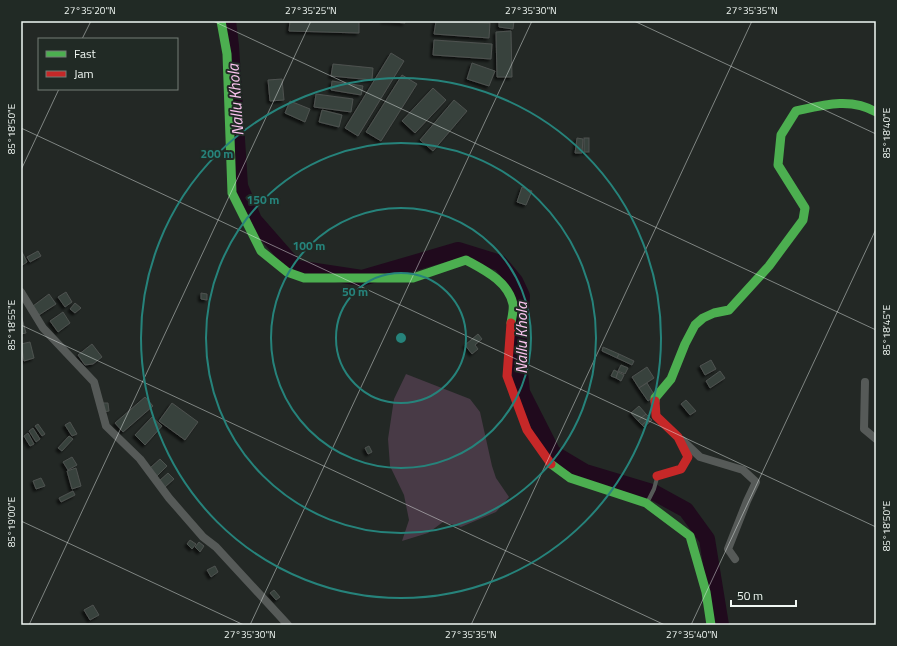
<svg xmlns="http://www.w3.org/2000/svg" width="897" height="646" font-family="'Titillium Web',sans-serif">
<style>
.green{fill:#483a46}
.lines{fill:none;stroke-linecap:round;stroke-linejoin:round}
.river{stroke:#200a1d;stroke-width:16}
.building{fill:#39433d;stroke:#4e5250;filter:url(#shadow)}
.lane{stroke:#565a58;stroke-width:4}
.street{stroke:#565a58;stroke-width:8}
.fast{stroke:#4caf50;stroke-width:9}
.jam{stroke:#c62828;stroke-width:9}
.ticks{fill:none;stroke:#f0f7f3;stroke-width:1;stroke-opacity:0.45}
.ring{fill:none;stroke:#26837b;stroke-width:2}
.labels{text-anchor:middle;stroke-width:4;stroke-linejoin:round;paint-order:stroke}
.water-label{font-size:16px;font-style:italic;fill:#fcc5f0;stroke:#212a25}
.centre{fill:#26837b;stroke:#212a25;stroke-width:2}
.ring-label{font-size:12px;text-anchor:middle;font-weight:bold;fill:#26837b;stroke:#212a25;stroke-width:4;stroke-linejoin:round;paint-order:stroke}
.neatline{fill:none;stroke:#f0f7f3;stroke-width:1.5}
.ticks-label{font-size:10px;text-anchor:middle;fill:#f0f7f3}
</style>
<defs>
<filter id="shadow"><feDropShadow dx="-2.5" dy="2.5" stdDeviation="1" flood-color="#0009"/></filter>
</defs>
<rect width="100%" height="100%" fill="#232825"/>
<polygon class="green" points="406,374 470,399 480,412 492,466 496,478 509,497 496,512 461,527 443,522 428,533 402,541 409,520 404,495 390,466 388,439 394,399"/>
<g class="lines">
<polyline class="river" points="228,21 231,46 240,186 254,220 296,268 362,278 458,250 500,263 515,281 522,296 518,353 522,392 553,453 585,472 655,493 686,510 707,539 721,625"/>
</g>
<g class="building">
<polygon points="290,21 359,21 359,33 289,31"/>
<polygon points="383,21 405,21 405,23"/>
<polygon points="436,21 490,23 489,38 434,34"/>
<polygon points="499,21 514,21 513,29 499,27"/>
<polygon points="511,31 512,77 497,77 496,32"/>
<polygon points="434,40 492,44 491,59 433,55"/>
<polygon points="391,53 404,61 358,136 345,128"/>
<polygon points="472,63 495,71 489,86 467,79"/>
<polygon points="333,64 373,68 372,80 331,76"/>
<polygon points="402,75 417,84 381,141 366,132"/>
<polygon points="282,79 284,100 270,101 268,80"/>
<polygon points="332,81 363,86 361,95 331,90"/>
<polygon points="433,88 446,100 415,133 402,121"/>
<polygon points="316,94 353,99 351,112 314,107"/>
<polygon points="454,100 467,111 433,151 420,140"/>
<polygon points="290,101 310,109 305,122 285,113"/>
<polygon points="322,110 342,115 339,127 319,122"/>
<polygon points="577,138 583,139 582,153 575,153"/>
<rect x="584" y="138" width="5" height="14"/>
<polygon points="522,187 532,191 526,205 517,202"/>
<polygon points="38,251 41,256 30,262 27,257"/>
<polygon points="22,252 27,262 21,266 21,253"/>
<polygon points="66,292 72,302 65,307 58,297"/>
<polygon points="201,293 207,294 207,300 201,299"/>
<polygon points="49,294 56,304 39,315 33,306"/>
<polygon points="75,303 81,308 75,313 70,309"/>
<polygon points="63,312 70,323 58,332 50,321"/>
<polygon points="21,315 26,333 21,334"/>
<polygon points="478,334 482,339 475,345 478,349 472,354 465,345"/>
<polygon points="30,342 34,358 24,361 21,344"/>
<polygon points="92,344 102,357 93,364 85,365 78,355"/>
<polygon points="603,347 619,354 617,358 602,351"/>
<polygon points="619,354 634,361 632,365 617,358"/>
<polygon points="711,360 716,369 705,375 700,366"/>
<polygon points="621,365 628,368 625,374 618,371"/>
<polygon points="647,367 654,378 639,388 632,377"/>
<polygon points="614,370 618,372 616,378 611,376"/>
<polygon points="720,371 725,378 710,388 706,381"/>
<polygon points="618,372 624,375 621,381 616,378"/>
<polygon points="647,383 655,396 648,401 639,388"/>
<polygon points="145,397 153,406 123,432 115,423"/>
<polygon points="686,400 696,411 690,415 681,404"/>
<polygon points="102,403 108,403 109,411 103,412"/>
<polygon points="172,403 198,422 185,440 159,421"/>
<polygon points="639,406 646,414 638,421 631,413"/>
<polygon points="646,414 650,418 642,425 638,421"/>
<polygon points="152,417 162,426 145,445 135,435"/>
<polygon points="650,418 652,420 644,427 642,425"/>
<polygon points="70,422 77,434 72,436 65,425"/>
<polygon points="38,424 45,434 42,436 35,426"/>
<polygon points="33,428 40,439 36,442 29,431"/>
<polygon points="28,433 34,444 30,446 24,436"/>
<polygon points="69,436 73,439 62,451 58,448"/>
<polygon points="369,446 372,452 368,454 365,448"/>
<polygon points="72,457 77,465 68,470 63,462"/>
<polygon points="160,459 167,466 157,476 150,468"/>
<polygon points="76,468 81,486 72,489 67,471"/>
<polygon points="168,473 174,479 165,487 159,481"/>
<polygon points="41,478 45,486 36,489 33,481"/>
<polygon points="73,491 75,495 61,502 59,498"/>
<polygon points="190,540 196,544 192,549 187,544"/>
<polygon points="199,542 204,546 200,552 195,547"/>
<polygon points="215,566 218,572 211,577 207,570"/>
<polygon points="274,590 280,597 276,600 270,593"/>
<polygon points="93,605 99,615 90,620 84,610"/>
</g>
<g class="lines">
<polyline class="lane" points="647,503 654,489 657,478"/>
<g class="street">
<polyline points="21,292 43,328 94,382 106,426 140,459 169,498 203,537 216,547 288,625"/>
<polyline points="865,382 864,429 876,439"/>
<polyline points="682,440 700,457 743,470 756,482 747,501 728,549 735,559"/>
</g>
<g class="fast">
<path d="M221,21L227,54L232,193L261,251L287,272L304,278H413L466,260C484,270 508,281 513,304C514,309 512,317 511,323"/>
<path d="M655,401V398L671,379L685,344L695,325L703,318L714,313L729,310L769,266L803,220L805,208L778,165L781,135L796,111C823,105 851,97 876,112"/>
<polyline points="551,464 570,478 646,503 690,536 706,592 711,625"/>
</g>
<g class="jam">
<polyline points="511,323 507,376 527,430 551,464"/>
<polyline points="655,401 656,416 678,437 688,457 681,469 657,476"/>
</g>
</g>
<path class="ticks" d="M213,21L876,330M634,21L876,134M82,39L91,21M21,128L876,527M21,170L59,89M21,325L665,625M21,521L244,625M29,625L311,21M250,625L532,21M471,625L752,21M691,625L876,229"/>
<g class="ring">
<circle cx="401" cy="338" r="65"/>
<circle cx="401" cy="338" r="130"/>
<circle cx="401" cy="338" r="195"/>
<circle cx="401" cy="338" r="260"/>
</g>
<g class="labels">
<g class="water-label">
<text transform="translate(235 100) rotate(-94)" y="6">Nallu Khola</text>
<text transform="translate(521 338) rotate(-90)" y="6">Nallu Khola</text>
</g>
</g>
<circle cx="401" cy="338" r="6" class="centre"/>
<g class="ring-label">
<text x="217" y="158">200 m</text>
<text x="263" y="204">150 m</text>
<text x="309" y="250">100 m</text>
<text x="355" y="296">50 m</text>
</g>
<rect width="897" height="646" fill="none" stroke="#212a25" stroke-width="44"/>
<rect x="38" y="38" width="140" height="52" fill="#212a25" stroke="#747c77"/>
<rect x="46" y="51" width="20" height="6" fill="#4caf50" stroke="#747c77"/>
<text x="74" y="58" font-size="12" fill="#f0f7f3">Fast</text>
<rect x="46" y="71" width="20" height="6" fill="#c62828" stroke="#747c77"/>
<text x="74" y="78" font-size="12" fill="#f0f7f3">Jam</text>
<path d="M731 600v6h65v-6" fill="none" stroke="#f0f7f3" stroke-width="2"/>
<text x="737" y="600" font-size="12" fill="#f0f7f3" stroke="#212a25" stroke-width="3" paint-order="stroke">50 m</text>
<rect x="22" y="22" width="853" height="602" class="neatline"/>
<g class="ticks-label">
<text x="90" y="14">27°35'20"N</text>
<text x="311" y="14">27°35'25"N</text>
<text x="531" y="14">27°35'30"N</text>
<text x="752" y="14">27°35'35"N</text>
<text transform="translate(11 129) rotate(-90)" y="4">85°18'50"E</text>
<text transform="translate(886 133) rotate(-90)" y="4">85°18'40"E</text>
<text transform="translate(11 325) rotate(-90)" y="4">85°18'55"E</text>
<text transform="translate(886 330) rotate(-90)" y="4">85°18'45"E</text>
<text transform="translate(11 522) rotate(-90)" y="4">85°19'00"E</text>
<text transform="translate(886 526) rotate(-90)" y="4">85°18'50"E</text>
<text x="250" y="638">27°35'30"N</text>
<text x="471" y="638">27°35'35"N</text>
<text x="692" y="638">27°35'40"N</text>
</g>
</svg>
